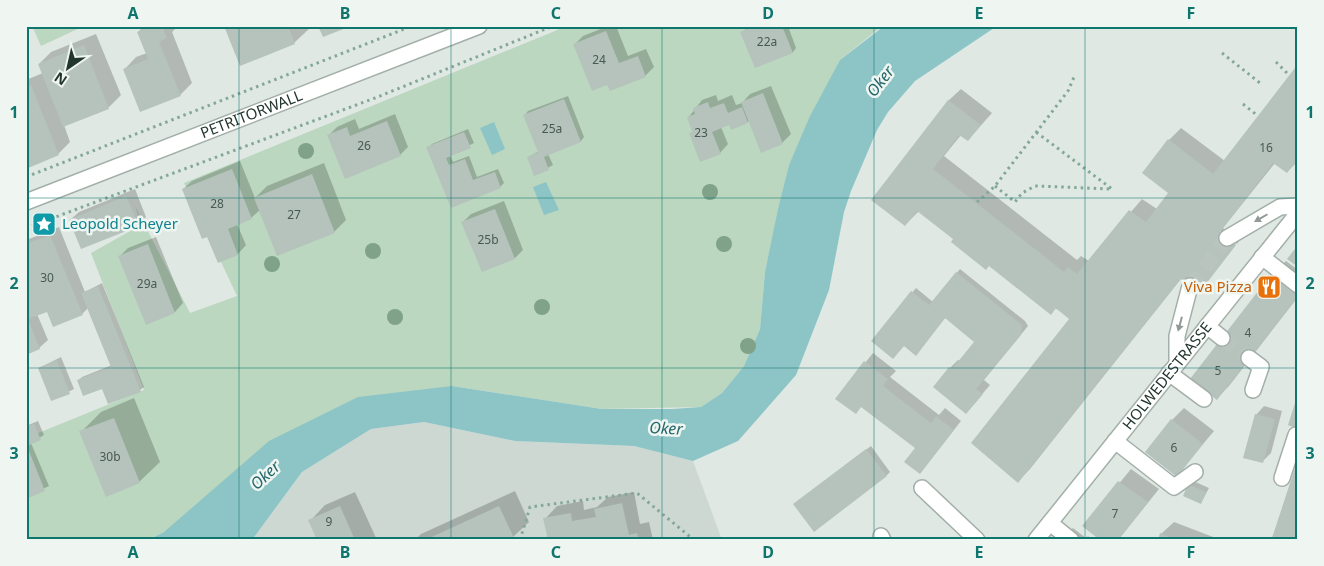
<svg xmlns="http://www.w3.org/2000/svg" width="1324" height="566" font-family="'Noto Sans',sans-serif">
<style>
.built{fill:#ced8d2}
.green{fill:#bbd7bf}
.water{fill:#8dc5c7}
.shadow{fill:#0003}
.building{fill:#b5c3bc}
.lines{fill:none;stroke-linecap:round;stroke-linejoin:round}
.minor-tunnel{stroke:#b9c4bf;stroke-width:15;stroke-dasharray:15 8;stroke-linecap:butt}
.minor-casing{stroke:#a3afa9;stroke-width:18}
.path{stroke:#84a898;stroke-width:3;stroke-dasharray:2.5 4;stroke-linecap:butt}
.minor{stroke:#fff;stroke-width:15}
.tree{fill:#80a289}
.oneway{fill:#909a96}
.grid{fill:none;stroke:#0f766e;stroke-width:1;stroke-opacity:0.55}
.labels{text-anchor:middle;stroke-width:5;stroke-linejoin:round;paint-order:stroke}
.number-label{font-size:12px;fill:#475952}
.street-label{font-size:15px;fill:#22362e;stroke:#eff6f2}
.culture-label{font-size:15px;fill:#0d838f;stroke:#eff6f2;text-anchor:start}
.food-label{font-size:15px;fill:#c56008;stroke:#eff6f2;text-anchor:end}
.water-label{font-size:16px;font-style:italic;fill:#25676a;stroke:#eff6f2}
.neatline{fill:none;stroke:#0f766e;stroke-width:2}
.grid-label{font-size:16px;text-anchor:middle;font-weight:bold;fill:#0f766e}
</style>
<rect width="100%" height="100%" fill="#dfe8e3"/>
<polygon class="built" points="424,422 515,441 634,446 693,461 722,540 252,540 302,472 371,429"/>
<g class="green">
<polygon points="32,26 84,26 41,46"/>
<polygon points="567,26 882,26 840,60 789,165 765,272 760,329 744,366 722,393 701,407 602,409 452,386 148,540 26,540 26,438 144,390 91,253 141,225 135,206 190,313 237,296 184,183"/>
</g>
<g class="water">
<polygon points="884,26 997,26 915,81 888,112 877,130 851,191 844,212 829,290 796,375 738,441 693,461 634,446 515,441 424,422 371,429 302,472 252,540 148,540 164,532 269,441 358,397 452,386 602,409 672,409 701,407 722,393 744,366 760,329 765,272 778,209 789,165 810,116 840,60"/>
<polygon points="494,122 505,149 492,155 480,128"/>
<polygon points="546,182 559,210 544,215 533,187"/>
</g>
<g class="shadow">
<polygon points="144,26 178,26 172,32 192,83 180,95 124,70 136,57 147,53 138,32"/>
<polygon points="225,26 309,26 310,28 294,43"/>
<polygon points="608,26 616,26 628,56 646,49 654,67 645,76 608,83 575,44 583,36"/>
<polygon points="751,26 788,26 796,48 793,52 756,66 742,32"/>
<polygon points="96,34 121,95 109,107 64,125 70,142 58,154 26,167 26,80 43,73 39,64 51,52"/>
<polygon points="1298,66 1298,161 1287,172 1275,163 1223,228 1239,241 1237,244 1220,231 1218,232 1030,469 1018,481 1071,319 955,239 919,211 905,225 948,101 961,89 992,113 968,140 961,135 944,156 1077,260 1081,256 1089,261 1142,199 1157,209 1170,192 1169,140 1181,128 1225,161"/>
<polygon points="771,86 791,134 782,143 749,121 732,128 730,124 721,127 728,144 720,153 690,134 693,131 688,118 702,100 716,95 718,101 732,95 736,105 742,103 750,94"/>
<polygon points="568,96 584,137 581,141 548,154 553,165 535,175 528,157 539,151 525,115 528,111"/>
<polygon points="395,114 408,147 400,155 329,135 337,127 355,119 359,129"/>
<polygon points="468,129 474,143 450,155 453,162 469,156 477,177 498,169 504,183 500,187 452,207 428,148 432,144"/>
<polygon points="240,161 255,198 267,186 324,163 346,220 334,232 260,210 251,218 237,224 246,245 238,254 218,261 208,235 183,189 192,181"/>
<polygon points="135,189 146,217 138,225 70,220 79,212"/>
<polygon points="504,201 523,250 515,258 482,271 463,222 471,214"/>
<polygon points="59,227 85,292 102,283 144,387 140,390 103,387 78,381 82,377 112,365 88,308 82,314 47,310 37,314 48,340 39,348 26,354 26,231 29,239"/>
<polygon points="156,237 183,303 175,312 146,323 120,256 128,248"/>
<polygon points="1286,261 1298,270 1298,297 1229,386 1217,398 1274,273"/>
<polygon points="960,269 1025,321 1028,326 984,380 990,385 966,413 950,368 958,360 960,361 976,341 946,317 919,350 904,344 872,341 916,288 933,302"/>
<polygon points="873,353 896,371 890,377 939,415 945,408 961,421 920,473 917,448 862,406 837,398"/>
<polygon points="61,357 74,389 52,400 39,368"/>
<polygon points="134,398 160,462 139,482 81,432 101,412"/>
<polygon points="1264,406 1282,411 1271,453 1263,461 1256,415"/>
<polygon points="1184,408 1214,431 1177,475 1172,420"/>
<polygon points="38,421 44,435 31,443 49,486 26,497 26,426"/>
<polygon points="871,446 890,472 886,476 799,501"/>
<polygon points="1131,469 1159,489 1123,534 1118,540 1084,526"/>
<polygon points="1193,481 1209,488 1201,503 1189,485"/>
<polygon points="515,491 529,522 513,537 508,540 415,540 421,534"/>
<polygon points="355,492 377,540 319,540 310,521 325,505"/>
<polygon points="634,492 640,524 649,522 653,540 549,540 545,519 557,506 583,501 584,510 597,507 608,497"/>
<polygon points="1174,522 1221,540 1159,540 1161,534"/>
<polygon points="1073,528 1086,538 1088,536 1092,540 1061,540"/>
</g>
<g class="building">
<polygon points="149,26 162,26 167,38 159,42 181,96 140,112 123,69 148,59 137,32"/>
<polygon points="224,26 288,26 295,44 240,66"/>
<polygon points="318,26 351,26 323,37"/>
<polygon points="755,26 782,26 793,53 755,68 740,32"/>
<polygon points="606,31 619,63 638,56 646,77 610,91 607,85 592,91 573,44"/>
<polygon points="84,45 109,109 63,127 38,64"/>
<polygon points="1298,64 1298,159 1287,173 1273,163 1220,232 1236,245 1199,293 1181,279 1018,483 971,443 1069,319 1056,308 1051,315 989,266 986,270 951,242 953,239 917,211 905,226 871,200 948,100 981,125 968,141 959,135 933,169 1064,272 1068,267 1077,274 1129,210 1146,222 1168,193 1142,173 1168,139 1213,174"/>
<polygon points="31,85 59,155 26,169 26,87"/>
<polygon points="763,93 783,144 761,153 741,102"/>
<polygon points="564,99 581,142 544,157 549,170 534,176 527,157 538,152 523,115"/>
<polygon points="708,102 710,108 724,103 728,113 742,107 748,123 731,130 729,125 712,132 721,154 700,162 689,133 692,132 687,117 695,114 693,108"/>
<polygon points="387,121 401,156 345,179 327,135 347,127 350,136"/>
<polygon points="464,132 471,148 446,158 449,165 465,159 473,180 495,172 501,188 451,208 426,147"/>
<polygon points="232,169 252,219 228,229 238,255 218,263 207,237 202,239 182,189"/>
<polygon points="312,174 335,233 277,256 254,198"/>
<polygon points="126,196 139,226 81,249 69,220"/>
<polygon points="495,209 515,259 482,272 461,222"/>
<polygon points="50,235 83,315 53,327 47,312 28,319 40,349 26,355 26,244"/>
<polygon points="148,244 175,313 146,325 118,256"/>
<polygon points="1298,245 1298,267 1287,259"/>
<polygon points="956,272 1022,325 1021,335 976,389 983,394 966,414 933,387 949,367 952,369 974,342 945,318 916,356 904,346 893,359 871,341 911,291 929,305"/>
<polygon points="1273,272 1298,291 1298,296 1217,400 1190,379"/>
<polygon points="98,286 141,392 108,404 102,389 83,396 77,380 111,367 81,293"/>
<polygon points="57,360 70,394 51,401 38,368"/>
<polygon points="864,361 888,379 883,386 931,423 936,416 954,430 920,474 904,462 915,448 861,407 856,414 835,399"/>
<polygon points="1296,400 1298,401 1298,429 1288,425"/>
<polygon points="1255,414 1275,419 1263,463 1243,458"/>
<polygon points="114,418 140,483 106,497 79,431"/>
<polygon points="1171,419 1203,444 1177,477 1145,452"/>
<polygon points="34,424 41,440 27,446 45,491 26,499 26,427"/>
<polygon points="866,449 887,476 814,532 793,504"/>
<polygon points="1298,459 1298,540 1271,540 1274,532"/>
<polygon points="1118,481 1148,502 1118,540 1100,540 1082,526"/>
<polygon points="1188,484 1206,492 1201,504 1183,496"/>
<polygon points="622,503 629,535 637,533 639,540 548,540 543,518 571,513 572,521 596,517 594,509"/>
<polygon points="340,506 355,540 317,540 308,520"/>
<polygon points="499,506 514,538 511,540 425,540"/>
<polygon points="1160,533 1177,540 1158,540"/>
</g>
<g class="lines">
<g class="minor-tunnel">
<polyline points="1190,286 1227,238"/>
<polyline points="1222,338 1249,358"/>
</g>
<g class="minor-casing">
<g id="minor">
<path id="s1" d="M26,202L479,26"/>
<polyline points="1227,238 1280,207 1298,206"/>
<polyline points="1262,257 1298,285"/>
<polyline points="1207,326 1222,338"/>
<polyline points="1249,358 1261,367 1253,390"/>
<polyline points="1177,363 1177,336 1190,286"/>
<polyline points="1169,373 1204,399"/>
<polyline points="1115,441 1174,487 1195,472"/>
<polyline points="1282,478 1296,435 1298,436"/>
<polyline points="922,488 977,540"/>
<polyline points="1050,523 1071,540"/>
<polyline points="881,536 883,540"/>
<path id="s2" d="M1036,540L1298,213"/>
</g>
</g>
<g class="path">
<polyline points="1222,53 1260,83"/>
<polyline points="1276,62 1289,75"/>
<polyline points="1243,104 1258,116"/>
<polyline points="26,177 412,26"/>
<polyline points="995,186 1015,202 1022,193 1035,186 1112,189 1036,132"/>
<polyline points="977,202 995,186 1068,91 1074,77"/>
<polyline points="26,228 375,98 553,26"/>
<polyline points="520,540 530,507 637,493 694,540"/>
</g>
<use href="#minor" class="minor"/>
</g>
<g class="tree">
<circle cx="306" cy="151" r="8"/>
<circle cx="710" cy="192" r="8"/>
<circle cx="724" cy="244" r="8"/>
<circle cx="373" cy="251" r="8"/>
<circle cx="272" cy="264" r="8"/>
<circle cx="542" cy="307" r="8"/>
<circle cx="395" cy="317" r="8"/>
<circle cx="748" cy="346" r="8"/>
</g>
<defs><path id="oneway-solid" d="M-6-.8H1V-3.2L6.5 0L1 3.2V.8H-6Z" transform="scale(1.25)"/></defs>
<g class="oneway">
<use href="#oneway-solid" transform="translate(1261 218) rotate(150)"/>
<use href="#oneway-solid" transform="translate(1180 324) rotate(105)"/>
</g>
<path class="grid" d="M239,26V540M451,26V540M662,26V540M874,26V540M1085,26V540M26,198H1298M26,368H1298"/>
<defs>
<g id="sight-square" transform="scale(1.25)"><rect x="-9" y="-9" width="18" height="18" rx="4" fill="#0f9aa8" stroke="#eff6f2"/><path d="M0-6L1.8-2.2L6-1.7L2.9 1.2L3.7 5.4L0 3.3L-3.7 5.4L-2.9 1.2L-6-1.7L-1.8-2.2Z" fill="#fff"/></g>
<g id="restaurant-square" transform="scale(1.25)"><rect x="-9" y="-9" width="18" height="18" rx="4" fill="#e8710a" stroke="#eff6f2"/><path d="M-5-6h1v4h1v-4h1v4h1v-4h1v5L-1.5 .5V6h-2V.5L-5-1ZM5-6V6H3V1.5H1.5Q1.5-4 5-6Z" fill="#fff"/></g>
</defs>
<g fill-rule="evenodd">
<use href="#sight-square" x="44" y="224"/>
<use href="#restaurant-square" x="1269" y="287"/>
</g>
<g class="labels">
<g class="number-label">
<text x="767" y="46">22a</text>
<text x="599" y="64">24</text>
<text x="552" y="133">25a</text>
<text x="701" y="137">23</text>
<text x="364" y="150">26</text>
<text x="1266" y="152">16</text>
<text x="217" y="208">28</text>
<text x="294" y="219">27</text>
<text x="488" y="244">25b</text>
<text x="47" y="282">30</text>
<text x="147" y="288">29a</text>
<text x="1248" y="337">4</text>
<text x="1218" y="375">5</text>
<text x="1174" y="452">6</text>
<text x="110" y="461">30b</text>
<text x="1115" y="518">7</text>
<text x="329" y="526">9</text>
</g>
<g class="street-label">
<text dy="5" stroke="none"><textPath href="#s1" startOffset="242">PETRITORWALL</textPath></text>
<text dy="5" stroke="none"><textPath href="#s2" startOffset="210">HOLWEDESTRASSE</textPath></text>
</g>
<g class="culture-label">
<text x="62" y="229">Leopold Scheyer</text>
</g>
<g class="food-label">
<text x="1252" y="292">Viva Pizza</text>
</g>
<g class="water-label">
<text transform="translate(880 81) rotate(-52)" y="6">Oker</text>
<text transform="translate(666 428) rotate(3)" y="6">Oker</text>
<text transform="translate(265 475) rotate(-43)" y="6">Oker</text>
</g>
</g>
<rect width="1324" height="566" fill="none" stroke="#eff6f2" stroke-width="55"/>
<g transform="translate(68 68) rotate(214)" stroke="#eff6f2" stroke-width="4" paint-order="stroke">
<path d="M0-4L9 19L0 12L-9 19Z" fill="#22362e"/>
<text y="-8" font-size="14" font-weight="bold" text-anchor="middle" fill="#22362e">N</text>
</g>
<rect x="28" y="28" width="1268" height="510" class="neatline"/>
<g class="grid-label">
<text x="133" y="19">A</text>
<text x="345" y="19">B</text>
<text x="556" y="19">C</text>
<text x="768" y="19">D</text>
<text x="979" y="19">E</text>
<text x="1191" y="19">F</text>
<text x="14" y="118">1</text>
<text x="1310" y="118">1</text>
<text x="14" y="289">2</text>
<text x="1310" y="289">2</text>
<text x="14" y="459">3</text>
<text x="1310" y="459">3</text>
<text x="133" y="558">A</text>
<text x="345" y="558">B</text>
<text x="556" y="558">C</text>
<text x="768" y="558">D</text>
<text x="979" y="558">E</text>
<text x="1191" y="558">F</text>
</g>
</svg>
